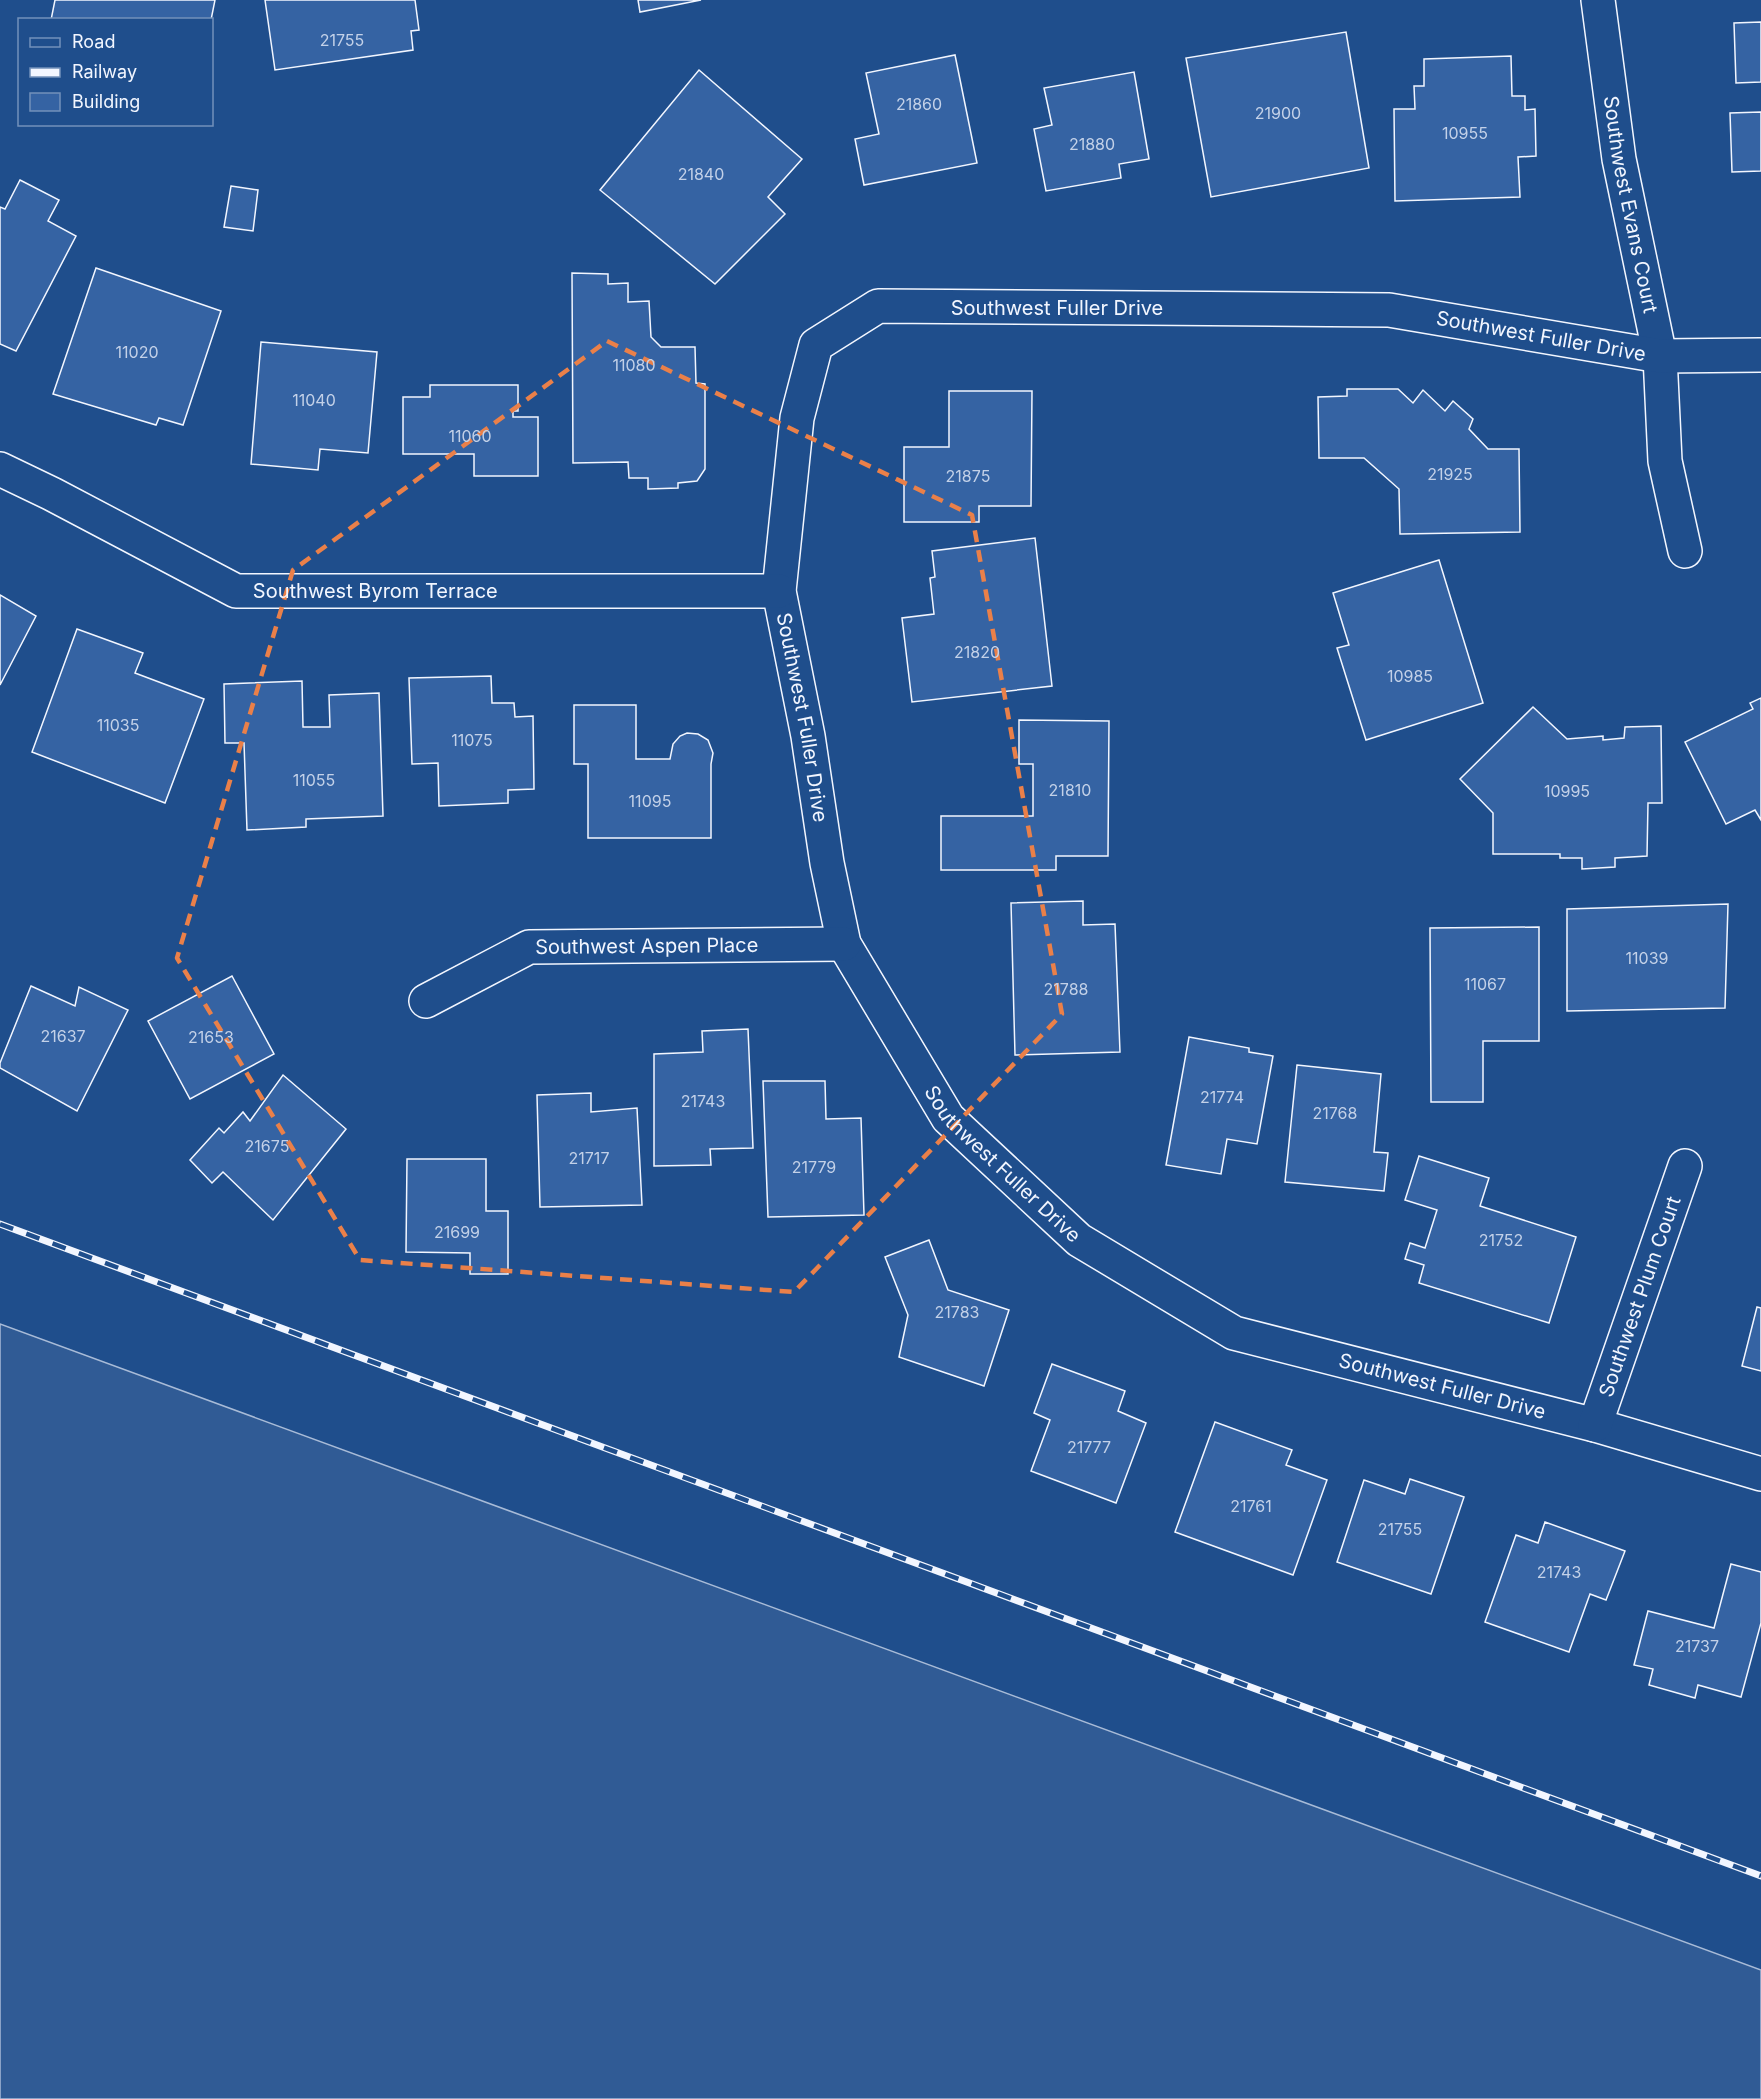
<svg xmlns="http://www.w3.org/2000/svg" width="1761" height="2099" font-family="Inter,sans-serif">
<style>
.built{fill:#305b95;stroke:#a8bbd7;stroke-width:1.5}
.building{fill:#3563a3;stroke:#f2f6ff;stroke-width:1.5}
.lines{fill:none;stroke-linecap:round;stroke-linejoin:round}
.street-casing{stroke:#f2f6ff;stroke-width:36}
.street{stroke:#1f4e8c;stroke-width:33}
.rail-casing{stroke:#f2f6ff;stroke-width:7}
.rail{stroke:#1f4e8c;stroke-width:4.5;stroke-dasharray:14;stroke-linecap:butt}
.marked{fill:none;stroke:#ea8049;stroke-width:4.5;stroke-dasharray:12 8;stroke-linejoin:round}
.labels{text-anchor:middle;stroke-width:4.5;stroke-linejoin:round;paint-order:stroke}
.number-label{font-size:16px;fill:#c3d1e8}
.street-label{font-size:20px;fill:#f2f6ff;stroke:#1f4e8c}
</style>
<rect width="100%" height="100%" fill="#1f4e8c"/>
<polygon class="built" points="0,1324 1761,1970 1761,2099 0,2099"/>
<g class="building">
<polygon points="55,0 215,0 211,20 51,20"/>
<polygon points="265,0 415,0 419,30 411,31 413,50 275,70"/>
<polygon points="638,0 701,0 640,12"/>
<polygon points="1761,22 1761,82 1736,83 1734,23"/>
<polygon points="1346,32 1369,168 1211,197 1186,58"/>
<polygon points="955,55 977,163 864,185 855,139 879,134 866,73"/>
<polygon points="1511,56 1512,96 1525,96 1525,110 1535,109 1536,156 1518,157 1520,197 1395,201 1394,109 1415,109 1414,86 1424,86 1424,59"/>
<polygon points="699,70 802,159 768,197 785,214 715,284 600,190"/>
<polygon points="1134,72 1149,159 1119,164 1121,178 1046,191 1034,129 1052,125 1044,88"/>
<polygon points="1761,112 1761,171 1732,172 1730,113"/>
<polygon points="20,180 59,200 48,221 76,236 16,351 0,344 0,207 5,209"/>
<polygon points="231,186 258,190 253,231 224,227"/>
<polygon points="96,268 221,311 183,425 159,418 156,425 53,394"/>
<polygon points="572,273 608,274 608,284 628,283 628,302 649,301 651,337 661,347 695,347 696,383 705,384 705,469 697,481 678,483 678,488 648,489 648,478 629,478 628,462 573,463"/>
<polygon points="261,342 377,352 368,453 320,449 318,470 251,464"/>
<polygon points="430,385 518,385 518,411 513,411 513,417 538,417 538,476 474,476 474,454 403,454 403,397 430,397"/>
<polygon points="1347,389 1398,389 1413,403 1423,390 1445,411 1453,401 1473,419 1469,429 1488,449 1519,449 1520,532 1400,534 1399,489 1364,458 1319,458 1318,397 1347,396"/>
<polygon points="949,391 1032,391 1031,506 979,506 979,522 904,522 904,447 949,447"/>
<polygon points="1035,538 1052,686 912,702 902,618 934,614 930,578 935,577 932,551"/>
<polygon points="1439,560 1483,703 1366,740 1337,648 1349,645 1333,593"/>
<polygon points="0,595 36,616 0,685"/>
<polygon points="77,629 143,653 135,673 204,699 165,803 32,752"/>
<polygon points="491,676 492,703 514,703 515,717 533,716 534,789 508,790 508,803 439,806 438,763 412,764 409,678"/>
<polygon points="302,681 303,727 330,727 329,695 379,693 383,816 306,819 306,827 247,830 244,743 225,743 224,684"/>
<polygon points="1761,698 1761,820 1755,810 1726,824 1685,742 1753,709 1750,703"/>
<polygon points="574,705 636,705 636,759 670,759 673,744 680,736 687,733 698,734 708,740 713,753 711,764 711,838 588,838 588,764 574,764"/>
<polygon points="1533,707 1567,739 1603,736 1603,740 1624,738 1625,727 1661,726 1662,803 1648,803 1647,856 1615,858 1615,867 1582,869 1582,858 1560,858 1560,854 1493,854 1493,813 1460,779"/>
<polygon points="1019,720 1109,721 1108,856 1056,856 1056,870 941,870 941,816 1033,816 1033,764 1019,764"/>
<polygon points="1083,901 1083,925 1115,924 1120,1052 1015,1055 1011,903"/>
<polygon points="1728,904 1725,1008 1567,1011 1567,909"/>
<polygon points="1539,927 1539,1041 1483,1041 1483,1102 1431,1102 1430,928"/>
<polygon points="232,976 274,1054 190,1099 148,1021"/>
<polygon points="31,986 75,1006 79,987 128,1010 77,1111 0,1068 0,1063"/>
<polygon points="748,1029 753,1148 710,1149 711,1165 654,1166 654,1054 703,1052 702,1031"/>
<polygon points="1189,1037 1249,1048 1249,1052 1273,1056 1257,1144 1227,1139 1221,1174 1166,1165"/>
<polygon points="1297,1065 1381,1074 1374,1152 1388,1153 1384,1191 1285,1182"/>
<polygon points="283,1075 346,1129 273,1220 223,1172 212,1183 190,1160 219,1128 224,1133 243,1112 250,1121"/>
<polygon points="763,1081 825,1081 826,1119 861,1118 864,1215 768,1217"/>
<polygon points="591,1093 591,1112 637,1108 642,1205 540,1207 537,1095"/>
<polygon points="1419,1156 1489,1178 1480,1206 1576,1237 1549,1323 1419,1283 1424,1265 1405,1259 1410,1243 1425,1248 1437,1210 1405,1200"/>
<polygon points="407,1159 486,1159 486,1211 508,1211 508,1274 470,1274 470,1253 406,1252"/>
<polygon points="929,1240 948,1290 1009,1310 984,1386 899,1357 908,1315 885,1257"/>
<polygon points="1757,1307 1761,1308 1761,1371 1742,1366"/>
<polygon points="1052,1364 1125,1391 1118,1411 1146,1423 1116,1503 1031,1471 1050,1420 1034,1413"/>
<polygon points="1215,1422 1292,1450 1286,1465 1327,1480 1293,1575 1175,1532"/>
<polygon points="1410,1479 1464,1497 1431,1594 1337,1562 1364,1480 1405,1494"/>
<polygon points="1545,1522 1625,1551 1606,1600 1590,1594 1569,1652 1485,1622 1516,1535 1538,1543"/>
<polygon points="1731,1564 1761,1572 1761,1623 1741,1697 1698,1685 1695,1698 1649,1685 1653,1669 1634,1665 1648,1611 1714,1628"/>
</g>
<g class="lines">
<g class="street-casing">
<g id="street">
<path id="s1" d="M1598,0L1619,159L1660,356L1665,461L1685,551"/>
<path id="s2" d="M1761,355L1660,356L1389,310L878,306L816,345L797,418L779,591L808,736L827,863L844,944L948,1118L1079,1240L1234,1333L1595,1425L1761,1474"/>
<path id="s3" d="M0,469L52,494L236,591H779"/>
<path id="s4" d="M426,1001L529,947L844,944"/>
<path id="s5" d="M1595,1425L1685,1166"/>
</g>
</g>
<use href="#street" class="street"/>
<g class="rail-casing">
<polyline id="rail" points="0,1224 1761,1876"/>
</g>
<use href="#rail" class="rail"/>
</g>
<path class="marked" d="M607,341L972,515L1062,1014L794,1292L360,1260L177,958L293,570Z"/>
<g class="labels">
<g class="number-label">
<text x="342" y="46">21755</text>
<text x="919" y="110">21860</text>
<text x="1278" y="119">21900</text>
<text x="1465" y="139">10955</text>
<text x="1092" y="150">21880</text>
<text x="701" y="180">21840</text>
<text x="137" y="358">11020</text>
<text x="634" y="371">11080</text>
<text x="314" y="406">11040</text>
<text x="470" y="442">11060</text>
<text x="1450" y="480">21925</text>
<text x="968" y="482">21875</text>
<text x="977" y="658">21820</text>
<text x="1410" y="682">10985</text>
<text x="118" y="731">11035</text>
<text x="472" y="746">11075</text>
<text x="314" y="786">11055</text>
<text x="1070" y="796">21810</text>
<text x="1567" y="797">10995</text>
<text x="650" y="807">11095</text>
<text x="1647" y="964">11039</text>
<text x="1485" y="990">11067</text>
<text x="1066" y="995">21788</text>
<text x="63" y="1042">21637</text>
<text x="211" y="1043">21653</text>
<text x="1222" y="1103">21774</text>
<text x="703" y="1107">21743</text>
<text x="1335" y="1119">21768</text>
<text x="267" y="1152">21675</text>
<text x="589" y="1164">21717</text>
<text x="814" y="1173">21779</text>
<text x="457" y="1238">21699</text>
<text x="1501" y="1246">21752</text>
<text x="957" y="1318">21783</text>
<text x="1089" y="1453">21777</text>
<text x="1251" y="1512">21761</text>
<text x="1400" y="1535">21755</text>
<text x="1559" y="1578">21743</text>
<text x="1697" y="1652">21737</text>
</g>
<g class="street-label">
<text dy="7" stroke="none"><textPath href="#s1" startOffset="207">Southwest Evans Court</textPath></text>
<text x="1057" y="315">Southwest Fuller Drive</text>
<text transform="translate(1541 336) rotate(10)" y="7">Southwest Fuller Drive</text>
<text dy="7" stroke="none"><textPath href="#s3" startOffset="405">Southwest Byrom Terrace</textPath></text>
<text dy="7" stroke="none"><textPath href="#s2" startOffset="1338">Southwest Fuller Drive</textPath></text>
<text dy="7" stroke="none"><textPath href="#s4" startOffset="234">Southwest Aspen Place</textPath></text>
<text dy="7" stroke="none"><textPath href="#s2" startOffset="1842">Southwest Fuller Drive</textPath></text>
<text dy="7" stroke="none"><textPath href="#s5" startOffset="136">Southwest Plum Court</textPath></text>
<text dy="7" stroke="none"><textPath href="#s2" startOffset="2346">Southwest Fuller Drive</textPath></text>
</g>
</g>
<rect x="18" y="18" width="195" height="108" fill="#1f4e8c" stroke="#7391ba" stroke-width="1.5"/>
<rect x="30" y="38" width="30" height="9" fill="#1f4e8c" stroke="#7391ba" stroke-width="1.5"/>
<text x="72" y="48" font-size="18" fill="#f2f6ff">Road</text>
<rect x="30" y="68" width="30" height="9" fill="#f2f6ff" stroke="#7391ba" stroke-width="1.5"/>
<text x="72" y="78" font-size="18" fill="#f2f6ff">Railway</text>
<rect x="30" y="93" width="30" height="18" fill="#3563a3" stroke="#7391ba" stroke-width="1.5"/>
<text x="72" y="108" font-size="18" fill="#f2f6ff">Building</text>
</svg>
